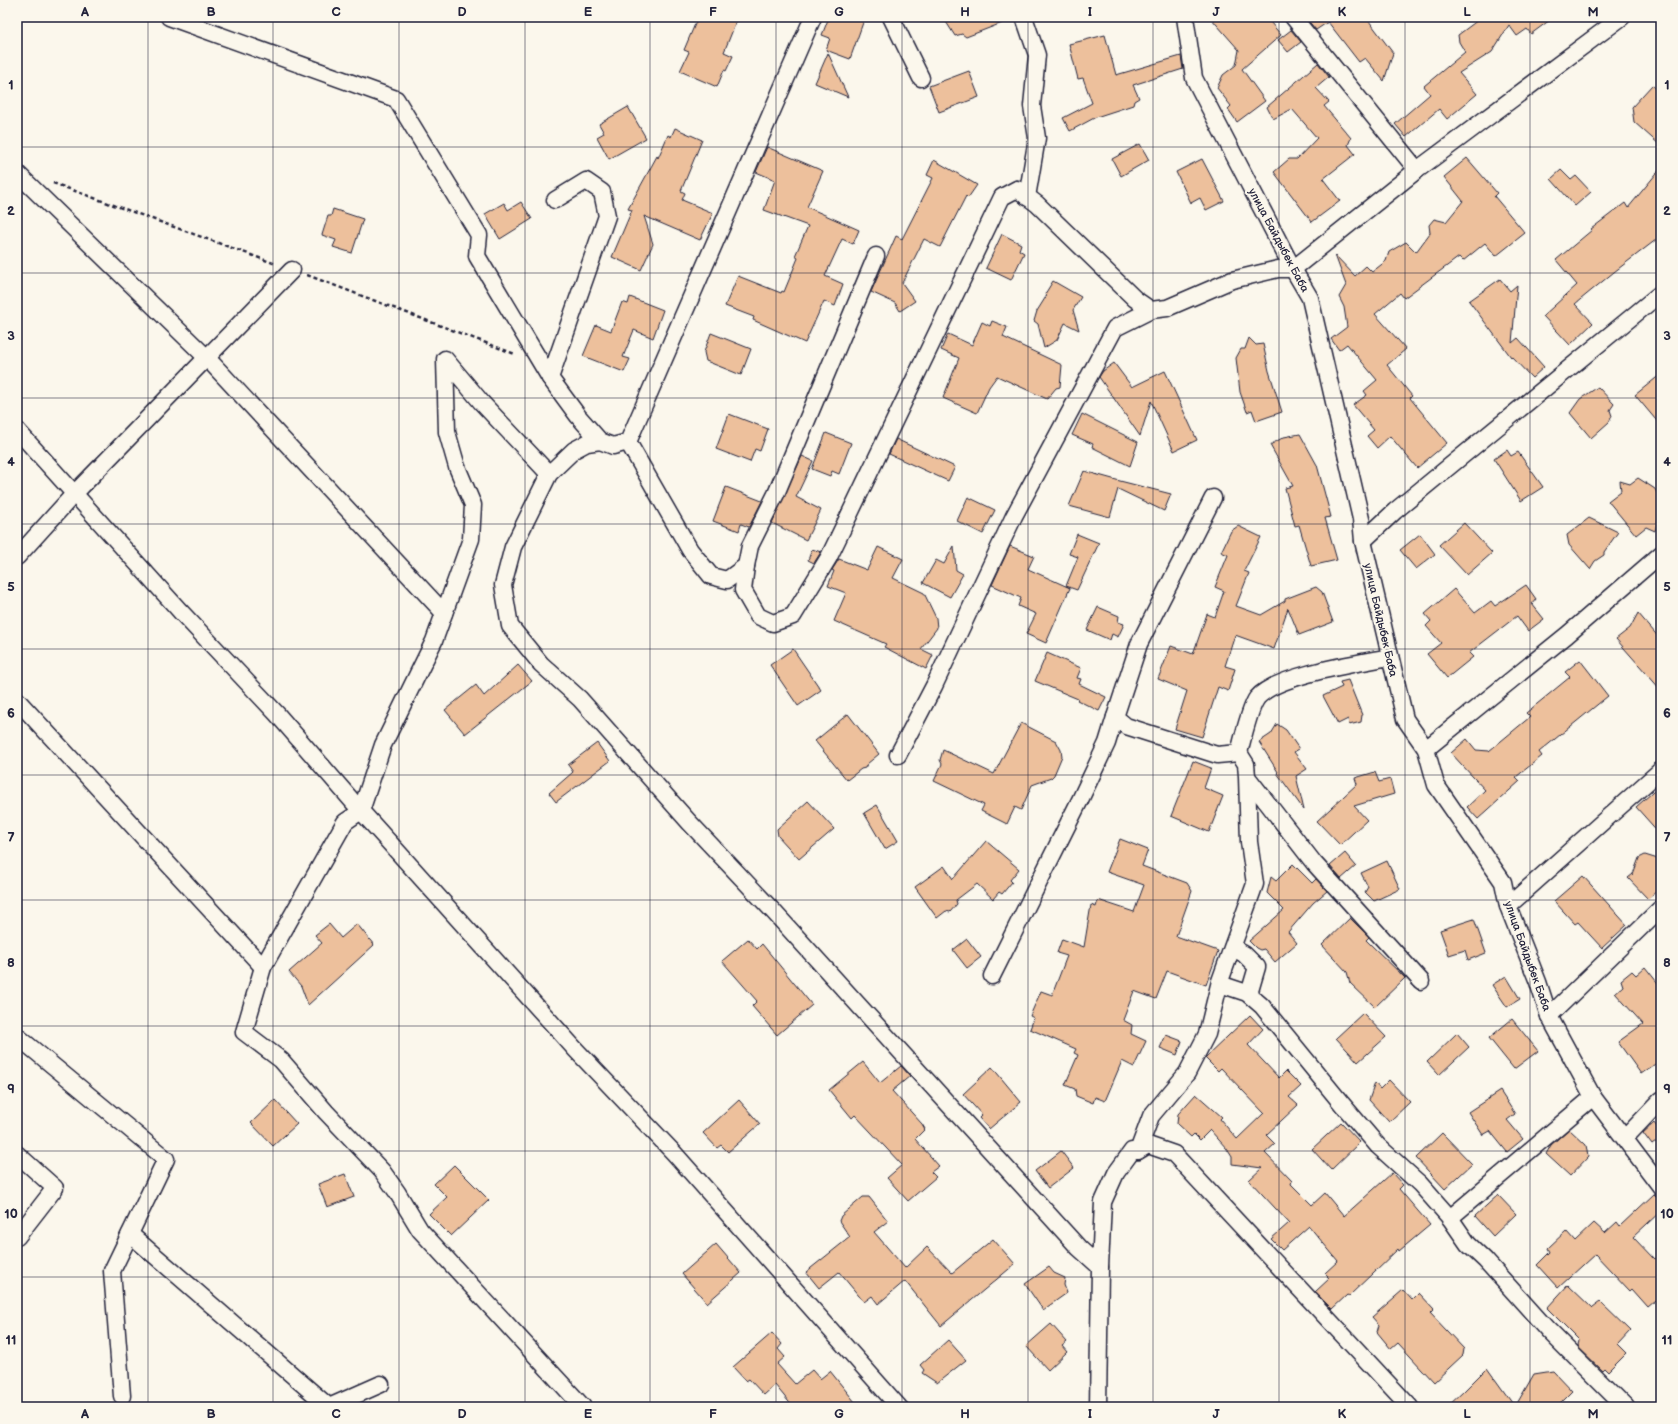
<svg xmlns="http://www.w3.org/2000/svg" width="1678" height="1424" font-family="'Balsamiq Sans',sans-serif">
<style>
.building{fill:#edc09c;stroke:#22223b}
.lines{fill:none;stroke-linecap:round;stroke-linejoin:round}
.minor-casing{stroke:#22223b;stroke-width:19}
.path{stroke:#22223b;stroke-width:2.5;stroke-dasharray:4 3;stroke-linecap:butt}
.minor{stroke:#fbf7ec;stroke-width:16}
.grid{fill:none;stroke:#22223b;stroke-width:1;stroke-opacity:0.55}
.labels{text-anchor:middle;stroke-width:4;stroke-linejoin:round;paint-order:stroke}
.street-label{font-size:11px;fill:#22223b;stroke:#fbf7ec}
.neatline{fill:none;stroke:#22223b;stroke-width:1.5}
.grid-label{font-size:13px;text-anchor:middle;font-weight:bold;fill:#22223b}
</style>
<rect width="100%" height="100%" fill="#fbf7ec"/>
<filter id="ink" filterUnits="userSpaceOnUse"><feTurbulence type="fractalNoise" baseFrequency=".025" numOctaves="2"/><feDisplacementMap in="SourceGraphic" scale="8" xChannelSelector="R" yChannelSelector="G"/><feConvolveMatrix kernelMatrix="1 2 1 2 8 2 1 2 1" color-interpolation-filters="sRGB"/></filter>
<g filter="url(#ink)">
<g class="building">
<polygon points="698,17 738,17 724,52 733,56 726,71 724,70 717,87 680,71 689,52 684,50"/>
<polygon points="829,17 865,17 850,59 826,50 830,38 822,35"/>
<polygon points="943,17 1015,17 1015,18 966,37 962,34 955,36"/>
<polygon points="1210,17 1266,17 1281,35 1242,69 1265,101 1237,122 1228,109 1231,106 1217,88 1223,75 1236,65 1239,50"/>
<polygon points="1307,17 1366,17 1393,53 1384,81 1365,58 1359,62 1328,22 1316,30 1306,18"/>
<polygon points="1482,17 1554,17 1531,34 1527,29 1517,36 1509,25 1492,52 1459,73 1477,94 1447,119 1439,109 1406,137 1395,124 1430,94 1424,86 1465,52 1459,42 1458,35"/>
<polygon points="1291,30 1301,42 1288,52 1278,40"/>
<polygon points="1105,35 1116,75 1181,56 1183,69 1133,85 1139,98 1134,101 1133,105 1096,117 1070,131 1063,118 1092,103 1083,78 1078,79 1069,44"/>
<polygon points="828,53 848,97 815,83"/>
<polygon points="1318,63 1329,77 1316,88 1329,102 1324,106 1351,138 1348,145 1355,154 1323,179 1340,201 1312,222 1274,172 1289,159 1297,159 1317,138 1292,109 1273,119 1267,107"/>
<polygon points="969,71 979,97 939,112 929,86"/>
<polygon points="1652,85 1661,93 1661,146 1634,122 1632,107"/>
<polygon points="628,107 646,138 609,159 597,137 604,133 599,124"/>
<polygon points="675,128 702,140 681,191 685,193 682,200 713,213 700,240 644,216 653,244 641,270 612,257 632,210 628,209 657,156 658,158 668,135 671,137"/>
<polygon points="1140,144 1149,160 1121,176 1112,159"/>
<polygon points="767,147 823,171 807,207 859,230 853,244 842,239 825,276 843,284 835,306 824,301 805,343 753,320 754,317 725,306 738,276 781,293 782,291 784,292 798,258 795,256 808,226 764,210 775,180 756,172"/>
<polygon points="1467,158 1497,193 1494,196 1525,233 1496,256 1485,243 1463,261 1459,257 1404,298 1400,293 1375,314 1406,349 1387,365 1412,396 1410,398 1447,443 1417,468 1390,436 1377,448 1367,436 1374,430 1353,405 1367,395 1364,391 1377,380 1347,344 1339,350 1331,339 1347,327 1344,307 1339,297 1346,285 1335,255 1355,276 1366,266 1372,272 1386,261 1389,252 1406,242 1416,252 1430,233 1429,225 1434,219 1446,222 1463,201 1444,177"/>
<polygon points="1202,159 1224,201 1206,210 1200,198 1191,203 1176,172"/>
<polygon points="934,160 977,185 968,198 966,196 940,247 924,239 902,283 915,301 900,311 895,303 871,292 896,236 902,239 933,178 927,175"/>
<polygon points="1661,168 1661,236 1614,272 1575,304 1593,323 1570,345 1543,316 1577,285 1556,260 1592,230 1591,229 1625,203 1628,208"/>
<polygon points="1561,170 1571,180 1576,176 1591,192 1575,206 1551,179"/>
<polygon points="521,202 532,219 500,239 485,214 504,203 508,210"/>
<polygon points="333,209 363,219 352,253 333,247 336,240 322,235 328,216 331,216"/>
<polygon points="1002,234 1021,244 1019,250 1024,253 1011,280 986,268"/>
<polygon points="1500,279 1510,291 1517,285 1512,343 1518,338 1544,367 1532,378 1511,356 1511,357 1469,301"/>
<polygon points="1053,281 1081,297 1073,310 1079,330 1065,323 1057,340 1044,348 1038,324 1034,321 1037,311 1047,295 1045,294"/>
<polygon points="630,297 663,310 653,338 634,330 623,357 630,359 624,372 583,356 596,325 611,331 622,302 628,304"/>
<polygon points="992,321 1007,327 1003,337 1062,365 1060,387 1056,388 1047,399 997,376 989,387 977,413 943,398 959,358 941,350 948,334 972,345 982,322 990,326"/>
<polygon points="711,333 751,349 741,375 706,361 704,352"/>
<polygon points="1249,338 1256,345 1263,344 1269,371 1282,412 1256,421 1252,410 1247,412 1240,392 1236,358 1241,349 1245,349"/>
<polygon points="1114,363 1132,387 1165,371 1197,440 1174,451 1151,401 1140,436 1099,377 1103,371"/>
<polygon points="1661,374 1661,426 1635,395"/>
<polygon points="1598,387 1614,404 1610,410 1612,416 1609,422 1591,438 1570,413 1580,399"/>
<polygon points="729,414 768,429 760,451 755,449 750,462 716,449"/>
<polygon points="1082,414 1138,442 1130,466 1092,447 1093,444 1072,435"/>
<polygon points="826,433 851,443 839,474 832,471 830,476 812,469"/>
<polygon points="1300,434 1317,465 1331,517 1325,518 1337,560 1311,566 1299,525 1295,526 1285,488 1293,486 1270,445 1284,437"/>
<polygon points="896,439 955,467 948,481 889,454"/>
<polygon points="1507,450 1511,456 1518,452 1543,487 1521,501 1494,459"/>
<polygon points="802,456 813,461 796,497 821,510 806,540 772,523"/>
<polygon points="1084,471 1120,481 1171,494 1164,511 1118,489 1110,517 1069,506"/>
<polygon points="1638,478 1655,489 1659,497 1661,508 1655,531 1646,527 1636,535 1608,501 1621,491 1620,481 1630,484"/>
<polygon points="726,487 762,501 749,527 741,524 739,531 713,521"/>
<polygon points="968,497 995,510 983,534 957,521"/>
<polygon points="1589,518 1618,532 1604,552 1604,555 1595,561 1590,569 1569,545 1567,535"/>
<polygon points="1464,523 1492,553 1467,575 1439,545"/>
<polygon points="1238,526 1261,537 1244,571 1249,573 1236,606 1261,615 1285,601 1285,599 1316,587 1322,592 1333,622 1299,635 1288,608 1274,649 1235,635 1225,666 1235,669 1228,691 1218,687 1202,737 1175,729 1187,691 1158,679 1171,646 1193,654 1207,614 1215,617 1224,591 1215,587 1228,555 1221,552 1231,531"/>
<polygon points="1077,534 1099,543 1077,590 1066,586 1078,557 1069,554"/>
<polygon points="1420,534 1435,554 1416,569 1400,550"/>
<polygon points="954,546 956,570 963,574 950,597 923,583 936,560 944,564"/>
<polygon points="1010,546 1034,556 1028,569 1070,588 1046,643 1026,634 1036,614 1018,606 1021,598 992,585"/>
<polygon points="878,547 903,559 893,578 924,593 936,618 937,628 921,649 933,655 926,669 884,647 886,644 834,621 846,593 828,586 834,571 832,570 839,559 867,570"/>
<polygon points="812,549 821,552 814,563 808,560"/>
<polygon points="1526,585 1536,599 1532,604 1544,619 1528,631 1517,616 1469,653 1473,657 1447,678 1427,654 1441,643 1426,626 1431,621 1425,614 1454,589 1475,613 1491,601 1495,606"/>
<polygon points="1098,607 1119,616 1118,622 1124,624 1118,637 1112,634 1110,640 1087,630"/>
<polygon points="1638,613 1661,640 1661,690 1616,639 1630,628"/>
<polygon points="793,649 821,690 798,706 770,665"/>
<polygon points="1047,653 1081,668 1077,678 1081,679 1079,684 1106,697 1099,711 1077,700 1078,699 1035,681"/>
<polygon points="1580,660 1608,696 1539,752 1542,756 1516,777 1520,781 1478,819 1467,807 1485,790 1451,753 1467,739 1476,750 1489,751 1530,717 1526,713 1570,677 1565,672"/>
<polygon points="518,665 532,681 465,734 445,710 476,685 484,696"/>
<polygon points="1348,680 1362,715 1361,722 1349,725 1348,719 1338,724 1323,696 1342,687 1340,682"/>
<polygon points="848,714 879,754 867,764 865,768 861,769 847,780 815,741"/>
<polygon points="1021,723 1056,741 1061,750 1062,756 1054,775 1051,778 1032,785 1021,810 1015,807 1007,824 981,811 984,805 934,781 942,764 940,760 943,750 994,774"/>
<polygon points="1277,724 1286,730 1299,749 1294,752 1307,769 1296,776 1304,810 1277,773 1278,772 1259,742 1271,734"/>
<polygon points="597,743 610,761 556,802 549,793 573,772 568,765"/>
<polygon points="1193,761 1211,768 1204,788 1223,796 1209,832 1171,816"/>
<polygon points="1375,772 1379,782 1390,779 1394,794 1354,806 1367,820 1340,845 1317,821 1357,784 1355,778"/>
<polygon points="1661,785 1661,835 1636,807"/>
<polygon points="808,801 834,829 799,859 778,836 777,829"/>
<polygon points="877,805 898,841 885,849 864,813"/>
<polygon points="1120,839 1148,850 1142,866 1187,883 1192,891 1176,936 1218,951 1206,985 1167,971 1156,999 1134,991 1123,1020 1132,1025 1131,1034 1146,1041 1134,1067 1122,1061 1105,1101 1095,1097 1093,1103 1076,1096 1075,1089 1065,1085 1078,1055 1074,1053 1076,1049 1030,1029 1034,1018 1030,1016 1041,991 1052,995 1067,956 1057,953 1062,939 1084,947 1091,905 1096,907 1098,900 1134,912 1144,885 1107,872"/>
<polygon points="986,841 1019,869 1010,880 1012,882 1002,894 999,892 993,899 977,884 956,900 957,904 950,912 946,911 937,918 915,887 944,866 953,879"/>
<polygon points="1345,853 1356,866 1341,879 1330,866"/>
<polygon points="1645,855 1661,860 1661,887 1648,899 1628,878 1633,874 1639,858"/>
<polygon points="1387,861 1400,889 1374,901 1365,892 1368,887 1361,873"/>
<polygon points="1293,864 1312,883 1316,879 1327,891 1313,903 1288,932 1297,943 1275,962 1264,949 1260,950 1256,948 1249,941 1284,910 1267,893 1271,877 1276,881"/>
<polygon points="1583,876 1627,925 1602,948 1578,922 1575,924 1554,901"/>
<polygon points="1350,918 1369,937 1366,940 1405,978 1375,1007 1350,983 1347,972 1322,945"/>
<polygon points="1474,919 1486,953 1468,960 1465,950 1449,955 1440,930"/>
<polygon points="329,924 341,938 357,924 374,945 308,1005 301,986 289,972 322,943 315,935"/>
<polygon points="748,939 757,949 762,944 812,1005 777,1035 752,1006 757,1001 722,961"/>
<polygon points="967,939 981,957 967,968 953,950"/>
<polygon points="1645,967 1661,987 1661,1060 1641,1074 1618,1042 1643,1024 1615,993 1623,986 1621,980 1632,971 1636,975"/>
<polygon points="1506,976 1520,999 1507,1007 1492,985"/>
<polygon points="1363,1013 1386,1037 1358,1062 1336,1038"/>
<polygon points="1250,1015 1263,1029 1248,1045 1279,1078 1286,1071 1301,1086 1289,1097 1298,1105 1266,1135 1275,1144 1265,1153 1292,1181 1291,1184 1312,1205 1325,1193 1344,1216 1392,1173 1403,1185 1399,1189 1430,1225 1399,1251 1398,1249 1349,1296 1347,1295 1332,1309 1315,1292 1330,1278 1325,1273 1338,1261 1309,1226 1282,1250 1271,1239 1289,1223 1249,1180 1262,1168 1232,1164 1232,1157 1227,1149 1210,1130 1200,1140 1194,1134 1191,1137 1177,1124 1178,1114 1196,1094 1222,1117 1220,1119 1237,1139 1264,1113 1221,1068 1218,1071 1205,1058"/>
<polygon points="1512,1019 1538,1051 1514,1069 1489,1038"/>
<polygon points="1457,1033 1469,1047 1439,1075 1427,1062"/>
<polygon points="1166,1035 1182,1041 1177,1055 1160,1048"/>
<polygon points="863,1062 880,1083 901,1066 910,1076 892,1091 922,1124 925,1129 915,1139 939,1166 931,1172 936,1177 908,1201 887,1178 902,1165 855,1115 852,1118 829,1090"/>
<polygon points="992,1067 1021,1102 989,1129 979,1118 982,1115 963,1094"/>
<polygon points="1389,1080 1410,1102 1389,1122 1369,1100 1375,1083 1380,1089"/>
<polygon points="1500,1091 1515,1114 1507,1120 1523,1139 1507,1152 1490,1131 1483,1135 1468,1112"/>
<polygon points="275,1100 297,1124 273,1146 251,1123"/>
<polygon points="739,1100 760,1124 728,1152 721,1145 717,1148 703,1133"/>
<polygon points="1341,1122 1360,1142 1331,1170 1312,1149"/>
<polygon points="1654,1123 1661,1132 1661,1138 1652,1145 1643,1133"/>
<polygon points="1569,1129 1586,1145 1588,1157 1570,1176 1546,1154 1551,1145"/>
<polygon points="1442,1133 1472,1164 1445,1189 1416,1158"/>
<polygon points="1061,1151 1074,1168 1048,1188 1035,1171"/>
<polygon points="454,1165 489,1200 451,1236 429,1214 447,1197 434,1184"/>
<polygon points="345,1174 354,1197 327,1207 318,1184"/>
<polygon points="1654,1194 1661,1201 1661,1211 1633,1237 1654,1259 1661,1253 1661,1296 1648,1307 1632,1289 1630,1291 1595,1254 1558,1288 1537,1265 1550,1252 1548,1248 1566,1231 1575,1241 1594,1223 1605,1233 1617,1222 1620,1226"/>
<polygon points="1498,1195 1516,1214 1493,1236 1475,1216"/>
<polygon points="863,1197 869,1197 888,1221 874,1232 905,1268 927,1247 952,1273 993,1239 1015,1264 941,1326 905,1281 878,1304 872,1296 864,1302 839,1272 819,1288 806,1272 850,1237 839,1221 841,1216"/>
<polygon points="716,1244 741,1273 707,1303 682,1274"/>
<polygon points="1049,1267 1054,1273 1065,1278 1064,1285 1067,1293 1043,1310 1025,1284"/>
<polygon points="1568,1285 1592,1308 1600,1302 1630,1331 1618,1344 1627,1353 1608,1372 1604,1368 1602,1370 1578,1347 1579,1340 1547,1308"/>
<polygon points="1403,1290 1412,1300 1419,1293 1434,1309 1430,1313 1464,1349 1463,1355 1434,1382 1398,1343 1391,1349 1377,1332 1379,1325 1372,1317"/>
<polygon points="1051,1324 1067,1342 1062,1346 1067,1352 1048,1370 1026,1346"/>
<polygon points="772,1333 782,1344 778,1349 785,1357 777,1364 795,1384 812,1370 820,1379 830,1371 859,1407 793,1407 775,1385 764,1395 749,1379 746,1381 733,1367"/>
<polygon points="948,1340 966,1360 937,1383 922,1373 924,1370 920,1365"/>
<polygon points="1487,1368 1515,1407 1447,1407 1464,1391"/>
<polygon points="1553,1371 1572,1391 1556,1407 1515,1407 1534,1374"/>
</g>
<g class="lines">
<g class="minor-casing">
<g id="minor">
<polyline points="169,17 396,99 479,235 477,256 550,378"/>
<polyline points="813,17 628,442 613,446 600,441 587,443 574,450 549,474 513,547 503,585 510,626 541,664 580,699 689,822 773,911 1079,1248 1100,1267 1103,1202 1116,1173 1132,1151 1138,1151 1148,1145 1174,1154 1410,1407"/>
<polyline points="891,17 921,78"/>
<polyline points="1024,17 1037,55 1032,106 1037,138 1027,197"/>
<polyline points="1185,17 1194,78 1293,269 1310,298 1361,519 1363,541 1405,719 1426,749 1436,785 1503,882 1508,906 1538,982 1549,1016 1593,1097 1661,1187"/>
<polyline points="1293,17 1417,170"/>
<polyline points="17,173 207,358 444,613"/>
<polyline points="555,200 586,181 602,192 607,216 550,378 578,416 600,441"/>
<polyline points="17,430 180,611 277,714 361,811 575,1049 674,1153 899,1407"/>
<polyline points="628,442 690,550 711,576 727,580 746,566 750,546 776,494 876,256"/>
<polyline points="549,474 482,403 445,359 447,432 457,467 473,505 471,539 434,641 383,745 361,811 345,822 263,967 244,1032 281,1060 326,1112 382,1171 397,1192 420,1230 583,1407"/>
<path d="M1213,498L1139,644L1115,717L1126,726L1217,755L1239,753C1242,741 1250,707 1257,698C1276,675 1359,663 1390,657"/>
<polyline points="1363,541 1395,511 1661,293"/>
<polyline points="17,557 74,494 292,270"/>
<polyline points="746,566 743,590 758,616 773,623 793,616 829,557 1002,197 1017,189 1037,204 1135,299 1151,310 1167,308 1232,280 1278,269 1293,269 1417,170 1622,17"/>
<polyline points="17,700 263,967"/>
<polyline points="1426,749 1567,635 1661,554"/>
<polyline points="898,755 934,686 1014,516 1115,328 1151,310"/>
<polyline points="1248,778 1314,863 1421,981"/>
<polyline points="1508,906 1661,770"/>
<polyline points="1233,948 1244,954 1257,967 1249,994"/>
<polyline points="992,976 1080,800 1107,743 1115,717"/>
<polyline points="1220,984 1247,993 1262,1006 1342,1104 1378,1146 1420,1184 1450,1218 1468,1244 1485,1260 1548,1330 1625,1407"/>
<polyline points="1549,1016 1661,908"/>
<polyline points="17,1036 166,1159 112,1271 122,1396"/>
<polyline points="1625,1138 1661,1100"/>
<polyline points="1138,1151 1151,1116 1187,1073 1207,1034 1220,981 1255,884 1249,842 1247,776 1246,764 1239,753"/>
<polyline points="17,1154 55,1188 17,1237"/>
<polyline points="1450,1218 1593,1097"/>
<polyline points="130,1234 329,1407 381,1384"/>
<polyline points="1098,1407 1100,1267"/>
</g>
</g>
<g class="path">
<polyline points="661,17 666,21"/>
<polyline points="53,183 276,264"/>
<polyline points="307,275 515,354"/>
</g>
<use href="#minor" class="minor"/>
</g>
</g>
<path class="grid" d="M148,17V1407M273,17V1407M399,17V1407M525,17V1407M650,17V1407M776,17V1407M902,17V1407M1028,17V1407M1153,17V1407M1279,17V1407M1405,17V1407M1530,17V1407M17,147H1661M17,273H1661M17,398H1661M17,524H1661M17,649H1661M17,775H1661M17,900H1661M17,1026H1661M17,1151H1661M17,1277H1661"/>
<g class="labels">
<g class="street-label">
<text transform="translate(1279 240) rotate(62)" y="4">улица Байдыбек Баба</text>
<text transform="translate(1381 620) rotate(77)" y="4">улица Байдыбек Баба</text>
<text transform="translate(1528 956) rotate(70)" y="4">улица Байдыбек Баба</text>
</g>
</g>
<rect width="1678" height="1424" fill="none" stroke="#fbf7ec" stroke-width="44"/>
<rect x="22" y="22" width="1634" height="1380" class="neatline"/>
<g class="grid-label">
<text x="85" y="16">A</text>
<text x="211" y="16">B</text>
<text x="336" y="16">C</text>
<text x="462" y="16">D</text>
<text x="588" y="16">E</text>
<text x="713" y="16">F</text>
<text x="839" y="16">G</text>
<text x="965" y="16">H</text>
<text x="1090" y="16">I</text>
<text x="1216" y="16">J</text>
<text x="1342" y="16">K</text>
<text x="1467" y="16">L</text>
<text x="1593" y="16">M</text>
<text x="11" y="89">1</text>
<text x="1667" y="89">1</text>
<text x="11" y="215">2</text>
<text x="1667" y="215">2</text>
<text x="11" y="340">3</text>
<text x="1667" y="340">3</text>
<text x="11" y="466">4</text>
<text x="1667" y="466">4</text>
<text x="11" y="591">5</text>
<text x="1667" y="591">5</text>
<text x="11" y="717">6</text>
<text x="1667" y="717">6</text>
<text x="11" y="842">7</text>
<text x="1667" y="842">7</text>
<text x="11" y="967">8</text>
<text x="1667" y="967">8</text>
<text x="11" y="1093">9</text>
<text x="1667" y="1093">9</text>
<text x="11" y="1218">10</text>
<text x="1667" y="1218">10</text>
<text x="11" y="1344">11</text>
<text x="1667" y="1344">11</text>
<text x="85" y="1418">A</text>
<text x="211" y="1418">B</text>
<text x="336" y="1418">C</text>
<text x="462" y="1418">D</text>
<text x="588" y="1418">E</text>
<text x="713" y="1418">F</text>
<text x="839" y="1418">G</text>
<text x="965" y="1418">H</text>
<text x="1090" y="1418">I</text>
<text x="1216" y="1418">J</text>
<text x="1342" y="1418">K</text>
<text x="1467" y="1418">L</text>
<text x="1593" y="1418">M</text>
</g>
</svg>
